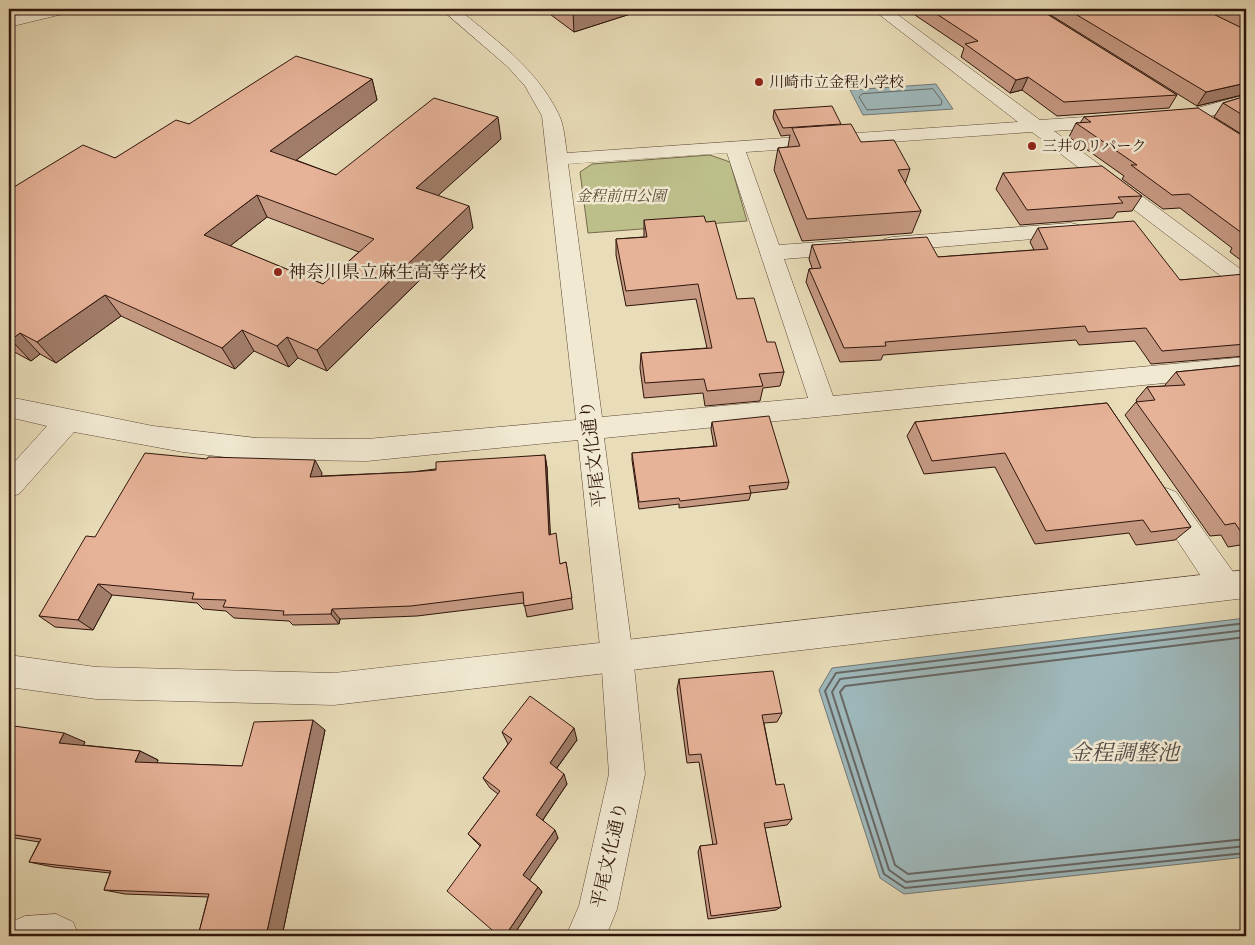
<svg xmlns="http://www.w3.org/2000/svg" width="1255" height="945" font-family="'IM FELL Great Primer','Noto Serif JP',serif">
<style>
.green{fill:#bdbf8b;stroke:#766a4b}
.water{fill:#9eb8bb;stroke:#717775}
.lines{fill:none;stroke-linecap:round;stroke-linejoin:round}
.shore-far1{stroke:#666663;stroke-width:1}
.shore{stroke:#666663;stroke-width:2}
.minor-casing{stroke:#5d4736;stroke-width:1}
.tertiary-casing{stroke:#5d4736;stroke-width:1}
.minor{fill:#f1e9d2;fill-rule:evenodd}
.tertiary{fill:#f1e9d2;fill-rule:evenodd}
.wall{fill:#c69983;stroke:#2e150b;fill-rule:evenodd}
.shaded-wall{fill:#a17d6a;stroke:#2e150b}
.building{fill:#e6b298;stroke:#2e150b;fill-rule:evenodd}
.poi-dot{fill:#8f2418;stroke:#f1e9d2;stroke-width:2}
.labels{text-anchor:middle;stroke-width:5;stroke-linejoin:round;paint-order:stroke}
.far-poi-label{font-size:15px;fill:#2e150b;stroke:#f1e9d2;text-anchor:start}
.far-park-label{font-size:15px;font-style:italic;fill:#594831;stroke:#f1e9d2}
.poi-label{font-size:18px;fill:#2e150b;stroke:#f1e9d2;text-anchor:start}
.street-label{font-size:18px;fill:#2e150b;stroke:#f1e9d2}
.near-water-label{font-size:22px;font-style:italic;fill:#554e49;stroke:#f1e9d2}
</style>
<rect width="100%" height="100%" fill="#e9ddb9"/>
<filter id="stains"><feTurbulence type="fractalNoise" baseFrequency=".004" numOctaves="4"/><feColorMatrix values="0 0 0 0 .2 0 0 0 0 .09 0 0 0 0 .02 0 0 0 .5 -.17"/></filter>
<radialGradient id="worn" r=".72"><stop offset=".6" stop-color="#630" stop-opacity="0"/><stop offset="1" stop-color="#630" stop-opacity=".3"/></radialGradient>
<polygon class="green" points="710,155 730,162 747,221 588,233 580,172 592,164"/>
<g class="water">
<polygon points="936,84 953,109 863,115 850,90"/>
<polygon points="1246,618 1246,857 904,894 880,878 819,690 832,668"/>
</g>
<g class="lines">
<polygon class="shore-far1" points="933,89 942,101 941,105 867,110 859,97 862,94"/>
<g class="shore">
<polyline points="1246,623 836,673 825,691 884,874 905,888 1246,853"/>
<polyline points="1246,630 840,679 832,692 889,870 906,882 1246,846"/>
<polyline points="1246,637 845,686 840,692 895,865 908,874 1246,839"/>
</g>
<g class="minor-casing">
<g id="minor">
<polygon points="46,9 73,9 71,12 9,27 9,17"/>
<path d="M441,9H458C496,40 537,69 559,115C564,125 565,141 567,153L1018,122L872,9H890L1040,120L1113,115L1120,117L1122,121L1120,125L1113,127L1054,131L1246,273V292L1238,289L1032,132L746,152L779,245L847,240L855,242L858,247L855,252L847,254L784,259L833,396L1246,357V375L604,438L633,656L645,774L617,909L606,936H566L579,906L609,774L601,656L578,440L367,461L289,460L241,459L183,452L74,432L19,494L9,497V468L47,426L9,417V397L153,426L257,438L367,439L576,420L542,116L525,86L508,67ZM727,153L808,398L602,417L568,164Z"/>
<path d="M1246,95V105C1221,112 1188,127 1162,120L1159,116L1162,112L1193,109Z"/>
<polygon points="1071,223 1079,225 1082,230 1079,235 892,251 884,249 881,244 884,239 892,237"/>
<polygon points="1166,488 1176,492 1236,576 1240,586 1236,596 1225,600 1214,596 1156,508 1152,500 1156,492"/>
<polygon points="56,914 73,922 79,936 9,936 11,922 25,916"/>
</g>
</g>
<g class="tertiary-casing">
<polygon id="tertiary" points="1246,570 1246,598 334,705 96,699 9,687 9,655 96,667 334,673"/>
</g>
<use href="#minor" class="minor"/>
<use href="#tertiary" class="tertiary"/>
</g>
<g class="wall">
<polygon points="543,9 646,9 574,32"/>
<polygon points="906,9 1039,9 1177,95 1169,108 1057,116 1022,90 1010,93 961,57 964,48"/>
<polygon points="1041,9 1246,9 1246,94 1197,106"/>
<path d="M372,79L377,100L296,160L336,175L501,139L438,195L473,228L327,371L298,358L289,367L254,351L235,369L121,316L56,363L40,354L31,361L9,349V190L115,158L189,124ZM267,217L359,252L323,284L230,246Z"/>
<polygon points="1246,96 1246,137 1214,117 1223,103"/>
<polygon points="774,110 861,142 910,169 905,184 921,211 912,233 802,241 774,170 778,148 788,147 790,135 781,136 773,118"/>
<polygon points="1084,117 1246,138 1246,264 1230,252 1232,248 1180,208 1163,209 1122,179 1124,176 1069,137 1076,123 1080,123"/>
<polygon points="1003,173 1142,196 1132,211 1117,212 1113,218 1020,225 996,189"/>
<polygon points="644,220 737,299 767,342 784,372 780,386 763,388 760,401 705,406 703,393 644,398 640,368 641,353 707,348 696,299 626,306 616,255 616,239 644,237"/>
<polygon points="1038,228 1180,280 1246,275 1246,356 1151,364 1135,341 1079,345 1076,340 883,355 881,360 840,362 806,282 809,269 812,268 809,259 812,245 938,257 1034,250 1030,242"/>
<polygon points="1246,365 1246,544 1228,547 1221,535 1210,536 1125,415 1136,402 1137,402 1136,400 1147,387 1165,386 1165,385 1176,372"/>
<polygon points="1107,403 1191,527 1175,540 1136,545 1129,533 1035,544 995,467 924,474 907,436 915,422"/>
<polygon points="712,422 789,482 787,489 751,493 749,500 679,508 679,504 639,509 632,460 632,453 714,446 711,429"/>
<polygon points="545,455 547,468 550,534 560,564 566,562 573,609 527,617 524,603 417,616 340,619 339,624 293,625 289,621 234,618 226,611 203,609 197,603 112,595 93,630 55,627 39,616 95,537 322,473 321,476 412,472"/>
<polygon points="679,679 782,713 777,722 764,723 776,785 792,819 787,825 765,828 781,907 776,910 708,919 698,852 700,846 713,845 699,762 687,763 677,689"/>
<polygon points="325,730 282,936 198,936 208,897 125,894 104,890 110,873 53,867 29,862 39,842 9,837 9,735 85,742 83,745 140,751 158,760 157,763 242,766"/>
<polygon points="502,732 577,740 557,768 567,784 543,820 558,838 529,880 538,887 542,892 513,936 499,936 480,846 468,834 498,794 490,788 483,778 508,744"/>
</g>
<g class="shaded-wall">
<polygon points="580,9 646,9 574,32 573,11"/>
<polygon points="1028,77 1022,90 1010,93 1016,80"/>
<polygon points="372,79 377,100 279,173 270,151"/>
<polygon points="1246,83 1246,94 1197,106 1206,92"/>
<polygon points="498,117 501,139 422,210 416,188"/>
<polygon points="257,195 267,217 216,257 204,235"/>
<polygon points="469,206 473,228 327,371 317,350"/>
<polygon points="105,295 121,316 56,363 37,342"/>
<polygon points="242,330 254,351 235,369 222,348"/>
<polygon points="20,333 40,354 31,361 11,340"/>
<polygon points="287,337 298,358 289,367 277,346"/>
<polygon points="545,455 547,468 551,546 549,535"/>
<polygon points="9,460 11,462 9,466"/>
<polygon points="315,460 322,473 318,489 310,477"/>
<polygon points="98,584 112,595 93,630 78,620"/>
<polygon points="332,609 340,619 339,624 331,614"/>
<polygon points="313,720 325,730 282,936 266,936"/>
<polygon points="574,728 577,740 553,773 550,763"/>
<polygon points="64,733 85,742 80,752 59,743"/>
<polygon points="140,751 158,760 154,771 135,762"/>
<polygon points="564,774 567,784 540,824 536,815"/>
<polygon points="555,830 558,838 529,881 523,875"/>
<polygon points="538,887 542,892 513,936 505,936"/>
</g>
<g class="building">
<polygon points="570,9 580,9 573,11"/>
<polygon points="929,9 1039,9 1177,95 1064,102 1028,77 1016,80 965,44 978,41"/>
<polygon points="1067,9 1203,9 1246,30 1246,83 1206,92"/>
<polygon points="1233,9 1246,9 1246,16"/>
<path d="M296,56L372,79L270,151L336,175L434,98L498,117L416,188L469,206L317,350L287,337L277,346L242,330L222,348L105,295L37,342L20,333L11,340L9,338V267L15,263L9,260V190L83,145L115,158L176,120L189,124ZM257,195L374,239L323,284L204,235Z"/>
<polygon points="1246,96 1246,117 1223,103"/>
<polygon points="832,106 841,124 783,128 774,110"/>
<polygon points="1198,108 1246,138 1246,242 1241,238 1246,236 1189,194 1172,195 1131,165 1137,165 1076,123 1091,122 1084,117"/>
<polygon points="851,124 861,142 894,140 910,169 898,170 921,211 807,219 778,148 800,146 792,128"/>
<polygon points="1102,166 1142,196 1118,197 1123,203 1027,210 1003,173"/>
<polygon points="704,216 706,222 715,221 737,299 754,298 767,342 775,342 784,372 759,374 763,386 707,391 704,379 645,383 641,353 712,348 698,284 626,291 616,239 647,237 644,220"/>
<polygon points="1134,221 1180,280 1244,274 1246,275 1246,344 1162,351 1146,328 1088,332 1085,326 885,342 886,346 844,348 809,269 821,268 812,245 927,237 938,257 1048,249 1038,228"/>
<polygon points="1246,365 1246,535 1243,535 1235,523 1225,525 1136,402 1155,400 1147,387 1185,385 1176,372"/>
<polygon points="1107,403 1191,527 1151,532 1143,520 1046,531 1005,453 932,461 915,422"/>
<polygon points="769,416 789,482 749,486 751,493 680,501 679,498 639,502 632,453 717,446 712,422"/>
<polygon points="145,453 207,459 208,457 315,460 310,477 412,472 436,470 436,462 545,455 549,535 556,533 560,564 566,562 572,598 524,606 523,592 411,606 332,609 331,614 283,615 284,611 223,607 226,600 192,599 194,593 98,584 78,620 39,616 86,536 95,537"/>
<polygon points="773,671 782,713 762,715 776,785 784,784 792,819 764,823 781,907 711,916 700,846 717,844 701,754 689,755 679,679"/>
<polygon points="530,696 574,728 550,763 564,774 536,815 555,830 523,875 538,887 505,936 499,936 447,891 481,845 468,834 500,791 483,778 512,739 502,732"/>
<polygon points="313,720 266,936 198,936 209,894 104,890 111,871 29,862 41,839 9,834 9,735 14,726 64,733 59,743 140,751 135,762 242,766 254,722"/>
</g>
<g class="poi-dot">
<circle cx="759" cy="82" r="5"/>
<circle cx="1032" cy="146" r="5"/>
<circle cx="278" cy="272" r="5"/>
</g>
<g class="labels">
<g class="far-poi-label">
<text x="769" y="87">川崎市立金程小学校</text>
<text x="1042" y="151">三井のリパーク</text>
</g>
<g class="far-park-label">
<text x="621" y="201">金程前田公園</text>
</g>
<g class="poi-label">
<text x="288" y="278">神奈川県立麻生高等学校</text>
</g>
<g class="street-label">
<text transform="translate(593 454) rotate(-97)" y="6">平尾文化通り</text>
<text transform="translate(609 855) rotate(-77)" y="6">平尾文化通り</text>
</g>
<g class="near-water-label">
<text x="1124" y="760">金程調整池</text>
</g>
</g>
<rect width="1255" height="945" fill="none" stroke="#e9ddb9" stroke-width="30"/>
<rect x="10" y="10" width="1235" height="925" fill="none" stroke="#2e150b" stroke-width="2.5"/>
<rect x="15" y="15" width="1225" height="915" fill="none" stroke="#2e150b"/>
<rect width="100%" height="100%" filter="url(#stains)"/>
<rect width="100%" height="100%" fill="url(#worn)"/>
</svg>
